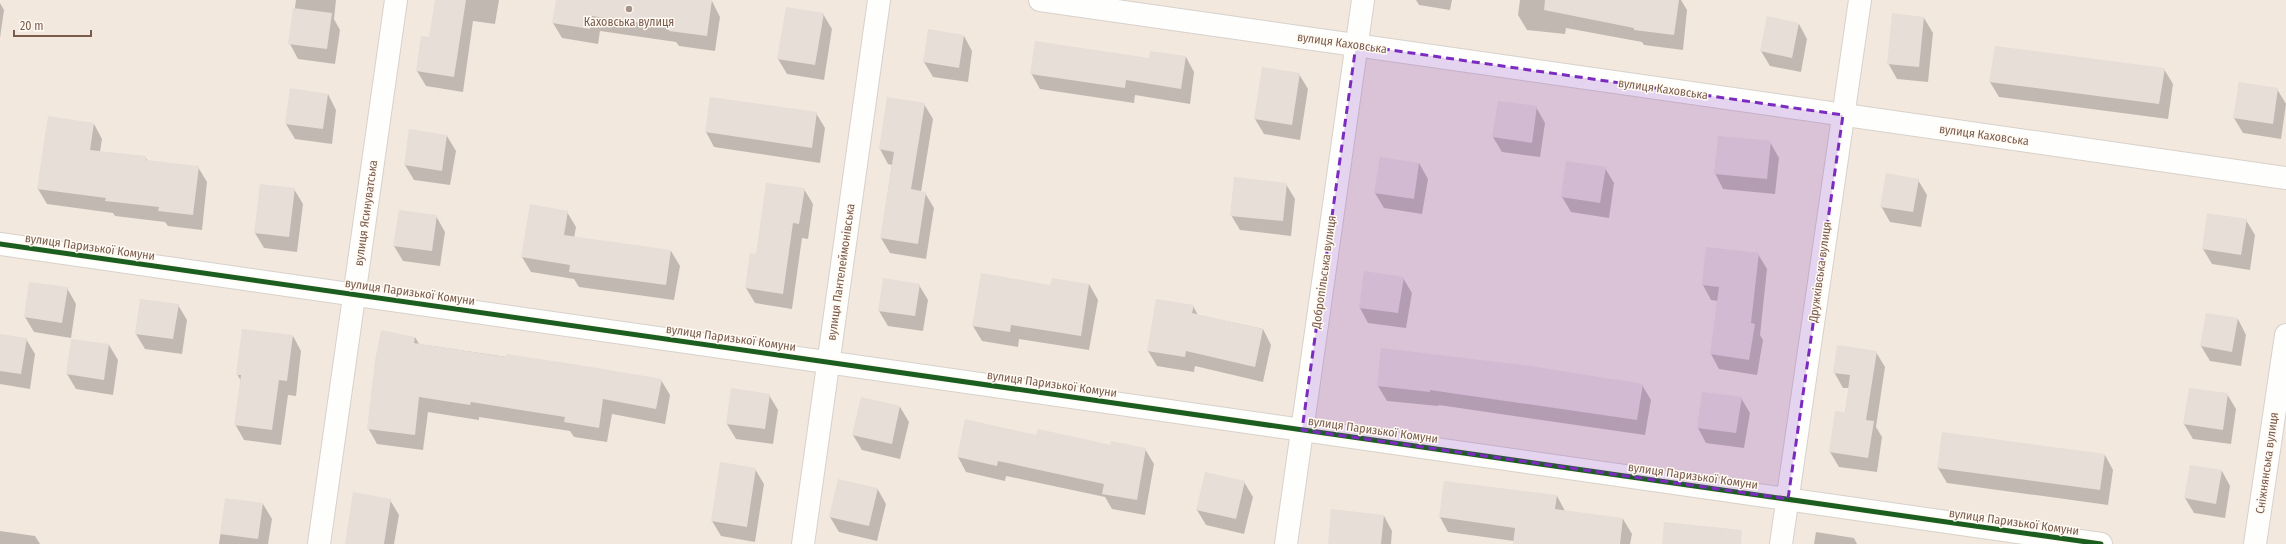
<svg xmlns="http://www.w3.org/2000/svg" width="2286" height="544" font-family="'Fira Sans Condensed',sans-serif">
<style>
.residential{fill:#f2e8de}
.shadow{fill:#0003}
.building{fill:#e6ded7}
.lines{fill:none;stroke-linecap:round;stroke-linejoin:round}
.street-casing{stroke:#d7d1cb;stroke-width:24}
.street{stroke:#fefefd;stroke-width:22}
.cycleway-casing{stroke:#fffaf3;stroke-width:8}
.cycleway{stroke:#1b5e20;stroke-width:5}
.marked{fill:#7b2cbf;fill-opacity:0.2;stroke:#7b2cbf;stroke-width:3;stroke-dasharray:8 5;stroke-linejoin:round}
.poi-dot{fill:#a69286;stroke:#fffaf3;stroke-width:1.5}
.labels{text-anchor:middle;stroke-width:3;stroke-linejoin:round;paint-order:stroke}
.poi-label{font-size:12px;fill:#7a5c4d;stroke:#fffaf3}
.street-label{font-size:12px;fill:#7a5c4d;stroke:#fffaf3}
</style>
<rect width="100%" height="100%" fill="#f9f5f0"/>
<rect class="residential" x="0" y="0" width="2286" height="544"/>
<g class="shadow">
<polygon points="296,0 336,0 334,19 340,30 335,64 298,59 290,44"/>
<polygon points="436,0 499,0 495,24 473,21 463,92 426,86 417,71 422,37 430,38"/>
<polygon points="557,0 712,1 720,17 715,51 679,46 676,42 600,31 598,44 562,38 553,23"/>
<polygon points="1416,0 1452,0 1450,10 1419,5"/>
<polygon points="1520,0 1681,0 1687,10 1683,50 1644,45 1642,42 1566,28 1565,34 1527,30 1518,15"/>
<polygon points="0,3 4,10 0,38"/>
<polygon points="823,14 832,29 824,80 787,74 778,59"/>
<polygon points="1924,18 1933,33 1928,82 1897,79 1888,63"/>
<polygon points="1799,24 1807,39 1801,72 1770,66 1761,51"/>
<polygon points="964,36 972,51 968,82 933,77 924,62"/>
<polygon points="1186,57 1194,72 1190,104 1135,95 1134,103 1040,89 1031,73 1150,59"/>
<polygon points="2164,69 2173,84 2168,119 1999,97 1990,82"/>
<polygon points="1299,74 1308,89 1300,140 1264,134 1255,119"/>
<polygon points="2239,83 2277,89 2286,104 2281,139 2243,133 2234,118"/>
<polygon points="328,94 336,110 332,144 295,139 286,124"/>
<polygon points="924,104 933,119 921,192 925,193 934,208 926,259 890,253 881,238 892,165 888,164 880,149"/>
<polygon points="1536,107 1545,123 1540,157 1502,152 1493,137"/>
<polygon points="816,113 825,128 820,163 714,147 706,132"/>
<polygon points="94,124 102,139 100,152 145,157 148,161 198,167 207,182 202,230 168,226 165,222 115,216 113,213 47,204 38,189"/>
<polygon points="447,136 456,151 450,185 414,180 405,165"/>
<polygon points="1770,142 1779,158 1775,194 1723,189 1715,173"/>
<polygon points="1419,163 1428,179 1422,214 1384,208 1375,193"/>
<polygon points="1605,168 1614,183 1609,218 1571,212 1562,197"/>
<polygon points="1918,180 1927,195 1921,227 1890,222 1881,206"/>
<polygon points="1286,184 1295,199 1291,236 1240,230 1231,215"/>
<polygon points="294,189 303,204 297,252 264,248 255,233"/>
<polygon points="804,189 813,204 808,239 802,238 792,309 755,303 746,288 751,254 757,255"/>
<polygon points="567,212 576,227 574,238 671,251 680,266 674,300 579,287 574,279 531,272 522,257"/>
<polygon points="436,216 445,232 440,266 403,261 394,246"/>
<polygon points="2246,220 2255,235 2250,270 2212,264 2203,249"/>
<polygon points="1758,254 1767,269 1760,335 1763,340 1757,375 1719,369 1711,354 1718,301 1711,300 1703,285"/>
<polygon points="1403,278 1412,293 1406,328 1368,323 1360,308"/>
<polygon points="1089,284 1098,300 1089,350 1019,339 1018,347 982,341 973,326 1051,286"/>
<polygon points="919,285 928,300 923,331 888,326 879,311"/>
<polygon points="67,288 76,304 71,338 34,332 25,317"/>
<polygon points="178,305 187,320 182,354 145,349 136,334"/>
<polygon points="1193,306 1198,315 1263,329 1271,345 1263,382 1195,366 1194,372 1157,366 1148,351"/>
<polygon points="2238,319 2246,335 2241,366 2210,361 2201,346"/>
<polygon points="0,335 26,339 35,354 30,389 0,384"/>
<polygon points="293,336 301,351 296,396 288,395 281,445 244,440 235,424 241,381 237,374"/>
<polygon points="415,337 419,344 661,380 670,395 665,424 612,414 607,442 574,437 570,431 479,417 479,420 428,412 423,450 377,444 368,428"/>
<polygon points="72,340 109,345 118,360 113,395 76,389 67,374"/>
<polygon points="1876,352 1885,367 1876,427 1882,437 1877,472 1839,467 1830,452 1845,413 1849,388 1843,388 1834,372"/>
<polygon points="1642,385 1651,400 1645,435 1439,405 1438,406 1387,401 1378,386"/>
<polygon points="2227,394 2236,409 2231,444 2193,439 2184,424"/>
<polygon points="769,395 778,410 773,444 736,439 727,424"/>
<polygon points="1741,398 1750,413 1744,448 1706,443 1698,428"/>
<polygon points="900,407 909,422 900,459 862,450 853,435"/>
<polygon points="1037,436 1111,446 1145,449 1154,464 1145,515 1112,509 1105,497 1006,476 1005,481 966,472 958,457"/>
<polygon points="2105,455 2113,470 2108,505 1947,483 1938,468"/>
<polygon points="755,469 764,484 755,542 721,536 712,521"/>
<polygon points="2222,471 2230,486 2225,518 2194,513 2185,498"/>
<polygon points="1244,482 1253,497 1244,534 1206,525 1197,510"/>
<polygon points="877,488 886,504 877,541 839,532 830,517"/>
<polygon points="1557,496 1565,511 1623,519 1632,534 1630,544 1514,544 1514,541 1448,532 1440,517"/>
<polygon points="226,499 263,504 272,519 268,544 219,544"/>
<polygon points="390,500 399,515 394,544 346,544"/>
<polygon points="1384,516 1392,531 1391,544 1330,544"/>
<polygon points="0,531 35,536 40,544 0,544"/>
<polygon points="1816,532 1854,538 1857,544 1814,544"/>
</g>
<g class="building">
<polygon points="435,0 466,0 454,77 416,71 421,36 429,37"/>
<polygon points="556,0 712,0 707,36 669,31 669,27 592,16 590,29 552,23"/>
<polygon points="1545,0 1679,0 1674,35 1634,30 1634,28 1544,10"/>
<polygon points="786,7 824,13 815,65 777,59"/>
<polygon points="293,8 332,13 327,49 288,44"/>
<polygon points="1892,13 1924,17 1919,67 1887,64"/>
<polygon points="1767,16 1799,23 1792,58 1760,51"/>
<polygon points="928,29 964,35 959,68 923,62"/>
<polygon points="1035,41 1149,58 1150,51 1186,56 1181,89 1126,80 1125,88 1030,74"/>
<polygon points="1995,46 2165,68 2159,104 1989,82"/>
<polygon points="1262,67 1300,73 1292,125 1254,119"/>
<polygon points="2239,82 2278,88 2273,124 2233,118"/>
<polygon points="290,88 328,94 323,129 285,124"/>
<polygon points="710,97 817,112 812,148 705,132"/>
<polygon points="887,97 925,103 911,189 926,192 918,244 880,238 894,152 879,149"/>
<polygon points="1498,101 1537,106 1532,143 1492,137"/>
<polygon points="48,116 94,123 90,150 146,156 146,160 199,166 193,215 158,211 159,207 105,201 106,198 37,189"/>
<polygon points="409,129 447,135 442,171 404,165"/>
<polygon points="1718,136 1771,141 1767,179 1714,174"/>
<polygon points="1380,157 1419,163 1414,199 1374,193"/>
<polygon points="1566,161 1606,167 1600,203 1561,197"/>
<polygon points="1886,173 1919,179 1913,212 1880,207"/>
<polygon points="1234,177 1287,183 1283,221 1230,216"/>
<polygon points="766,183 805,188 799,224 793,223 783,294 745,288 750,253 756,254"/>
<polygon points="260,184 295,188 289,237 254,233"/>
<polygon points="530,204 568,211 564,235 671,250 666,285 569,272 570,265 521,257"/>
<polygon points="399,210 437,215 432,251 393,246"/>
<polygon points="2207,213 2247,219 2241,255 2202,249"/>
<polygon points="1706,247 1759,253 1751,323 1755,324 1749,360 1710,354 1719,287 1702,285"/>
<polygon points="1364,271 1404,277 1398,313 1359,308"/>
<polygon points="981,273 1050,285 1052,278 1089,284 1081,336 1011,325 1010,332 972,326"/>
<polygon points="883,278 920,284 915,316 878,311"/>
<polygon points="29,282 68,287 62,323 24,317"/>
<polygon points="140,299 179,304 173,339 135,334"/>
<polygon points="1156,299 1194,305 1192,313 1263,329 1255,367 1186,351 1185,357 1147,351"/>
<polygon points="2206,313 2238,318 2232,352 2200,346"/>
<polygon points="242,329 293,335 287,381 279,380 272,430 234,425 241,375 236,375"/>
<polygon points="381,330 415,337 414,343 506,357 507,354 573,364 662,379 656,409 603,399 599,428 564,422 565,417 471,402 470,405 419,397 415,435 367,429 375,361"/>
<polygon points="0,334 27,338 21,374 0,371"/>
<polygon points="71,339 109,344 104,380 66,374"/>
<polygon points="1837,345 1877,351 1866,420 1874,421 1868,458 1829,452 1835,411 1845,412 1850,375 1833,373"/>
<polygon points="1381,348 1530,366 1643,384 1637,420 1430,390 1430,392 1377,386"/>
<polygon points="731,388 770,394 765,429 726,424"/>
<polygon points="2189,388 2228,393 2223,430 2183,424"/>
<polygon points="1702,392 1742,397 1736,433 1697,428"/>
<polygon points="861,397 900,406 892,444 852,435"/>
<polygon points="965,419 1036,435 1038,429 1111,445 1111,441 1146,448 1137,500 1102,494 1104,484 998,461 997,466 957,457"/>
<polygon points="1942,432 2105,454 2100,490 1937,468"/>
<polygon points="720,462 756,468 747,527 711,521"/>
<polygon points="2190,465 2222,470 2216,504 2184,498"/>
<polygon points="1205,472 1245,481 1236,519 1196,510"/>
<polygon points="838,479 878,488 869,526 829,517"/>
<polygon points="1444,481 1557,495 1555,509 1623,518 1620,544 1513,544 1515,528 1439,517"/>
<polygon points="353,492 391,499 384,544 345,544"/>
<polygon points="225,498 263,503 258,539 220,534"/>
<polygon points="1331,509 1384,515 1381,544 1328,544"/>
<polygon points="1664,522 1742,530 1741,544 1662,544"/>
</g>
<g class="lines">
<g class="street-casing">
<g id="street">
<polyline points="1040,0 2286,178"/>
<polyline points="0,244 2101,544"/>
<polyline points="319,544 396,0"/>
<polyline points="803,544 879,0"/>
<polyline points="1286,544 1363,0"/>
<polyline points="1781,544 1860,0"/>
<polyline points="2255,544 2286,335"/>
</g>
</g>
<use href="#street" class="street"/>
<g class="cycleway-casing">
<polyline id="cycleway" points="0,244 2101,544"/>
</g>
<use href="#cycleway" class="cycleway"/>
</g>
<path class="marked" d="M1356,45L1843,115L1788,499L1302,430Z"/>
<circle class="poi-dot" cx="629" cy="9" r="4"/>
<g class="labels">
<g class="poi-label">
<text x="629" y="26">Каховська вулиця</text>
</g>
<g class="street-label">
<text transform="translate(1342 43) rotate(8)" y="4">вулиця Каховська</text>
<text transform="translate(1663 89) rotate(8)" y="4">вулиця Каховська</text>
<text transform="translate(1984 135) rotate(8)" y="4">вулиця Каховська</text>
<text transform="translate(366 213) rotate(-82)" y="4">вулиця Ясинуватська</text>
<text transform="translate(90 247) rotate(8)" y="4">вулиця Паризької Комуни</text>
<text transform="translate(841 272) rotate(-82)" y="4">вулиця Пантелеймонівська</text>
<text transform="translate(1324 272) rotate(-82)" y="4">Добропільська вулиця</text>
<text transform="translate(1820 272) rotate(-82)" y="4">Дружківська вулиця</text>
<text transform="translate(410 292) rotate(8)" y="4">вулиця Паризької Комуни</text>
<text transform="translate(731 338) rotate(8)" y="4">вулиця Паризької Комуни</text>
<text transform="translate(1052 384) rotate(8)" y="4">вулиця Паризької Комуни</text>
<text transform="translate(1373 430) rotate(8)" y="4">вулиця Паризької Комуни</text>
<text transform="translate(2267 463) rotate(-82)" y="4">Сніжнянська вулиця</text>
<text transform="translate(1693 476) rotate(8)" y="4">вулиця Паризької Комуни</text>
<text transform="translate(2014 522) rotate(8)" y="4">вулиця Паризької Комуни</text>
</g>
</g>
<path d="M14 30v6h77v-6" fill="none" stroke="#7a5c4d" stroke-width="2"/>
<text x="20" y="30" font-size="12" fill="#7a5c4d" stroke="#fffaf3" stroke-width="3" paint-order="stroke">20 m</text>
</svg>
